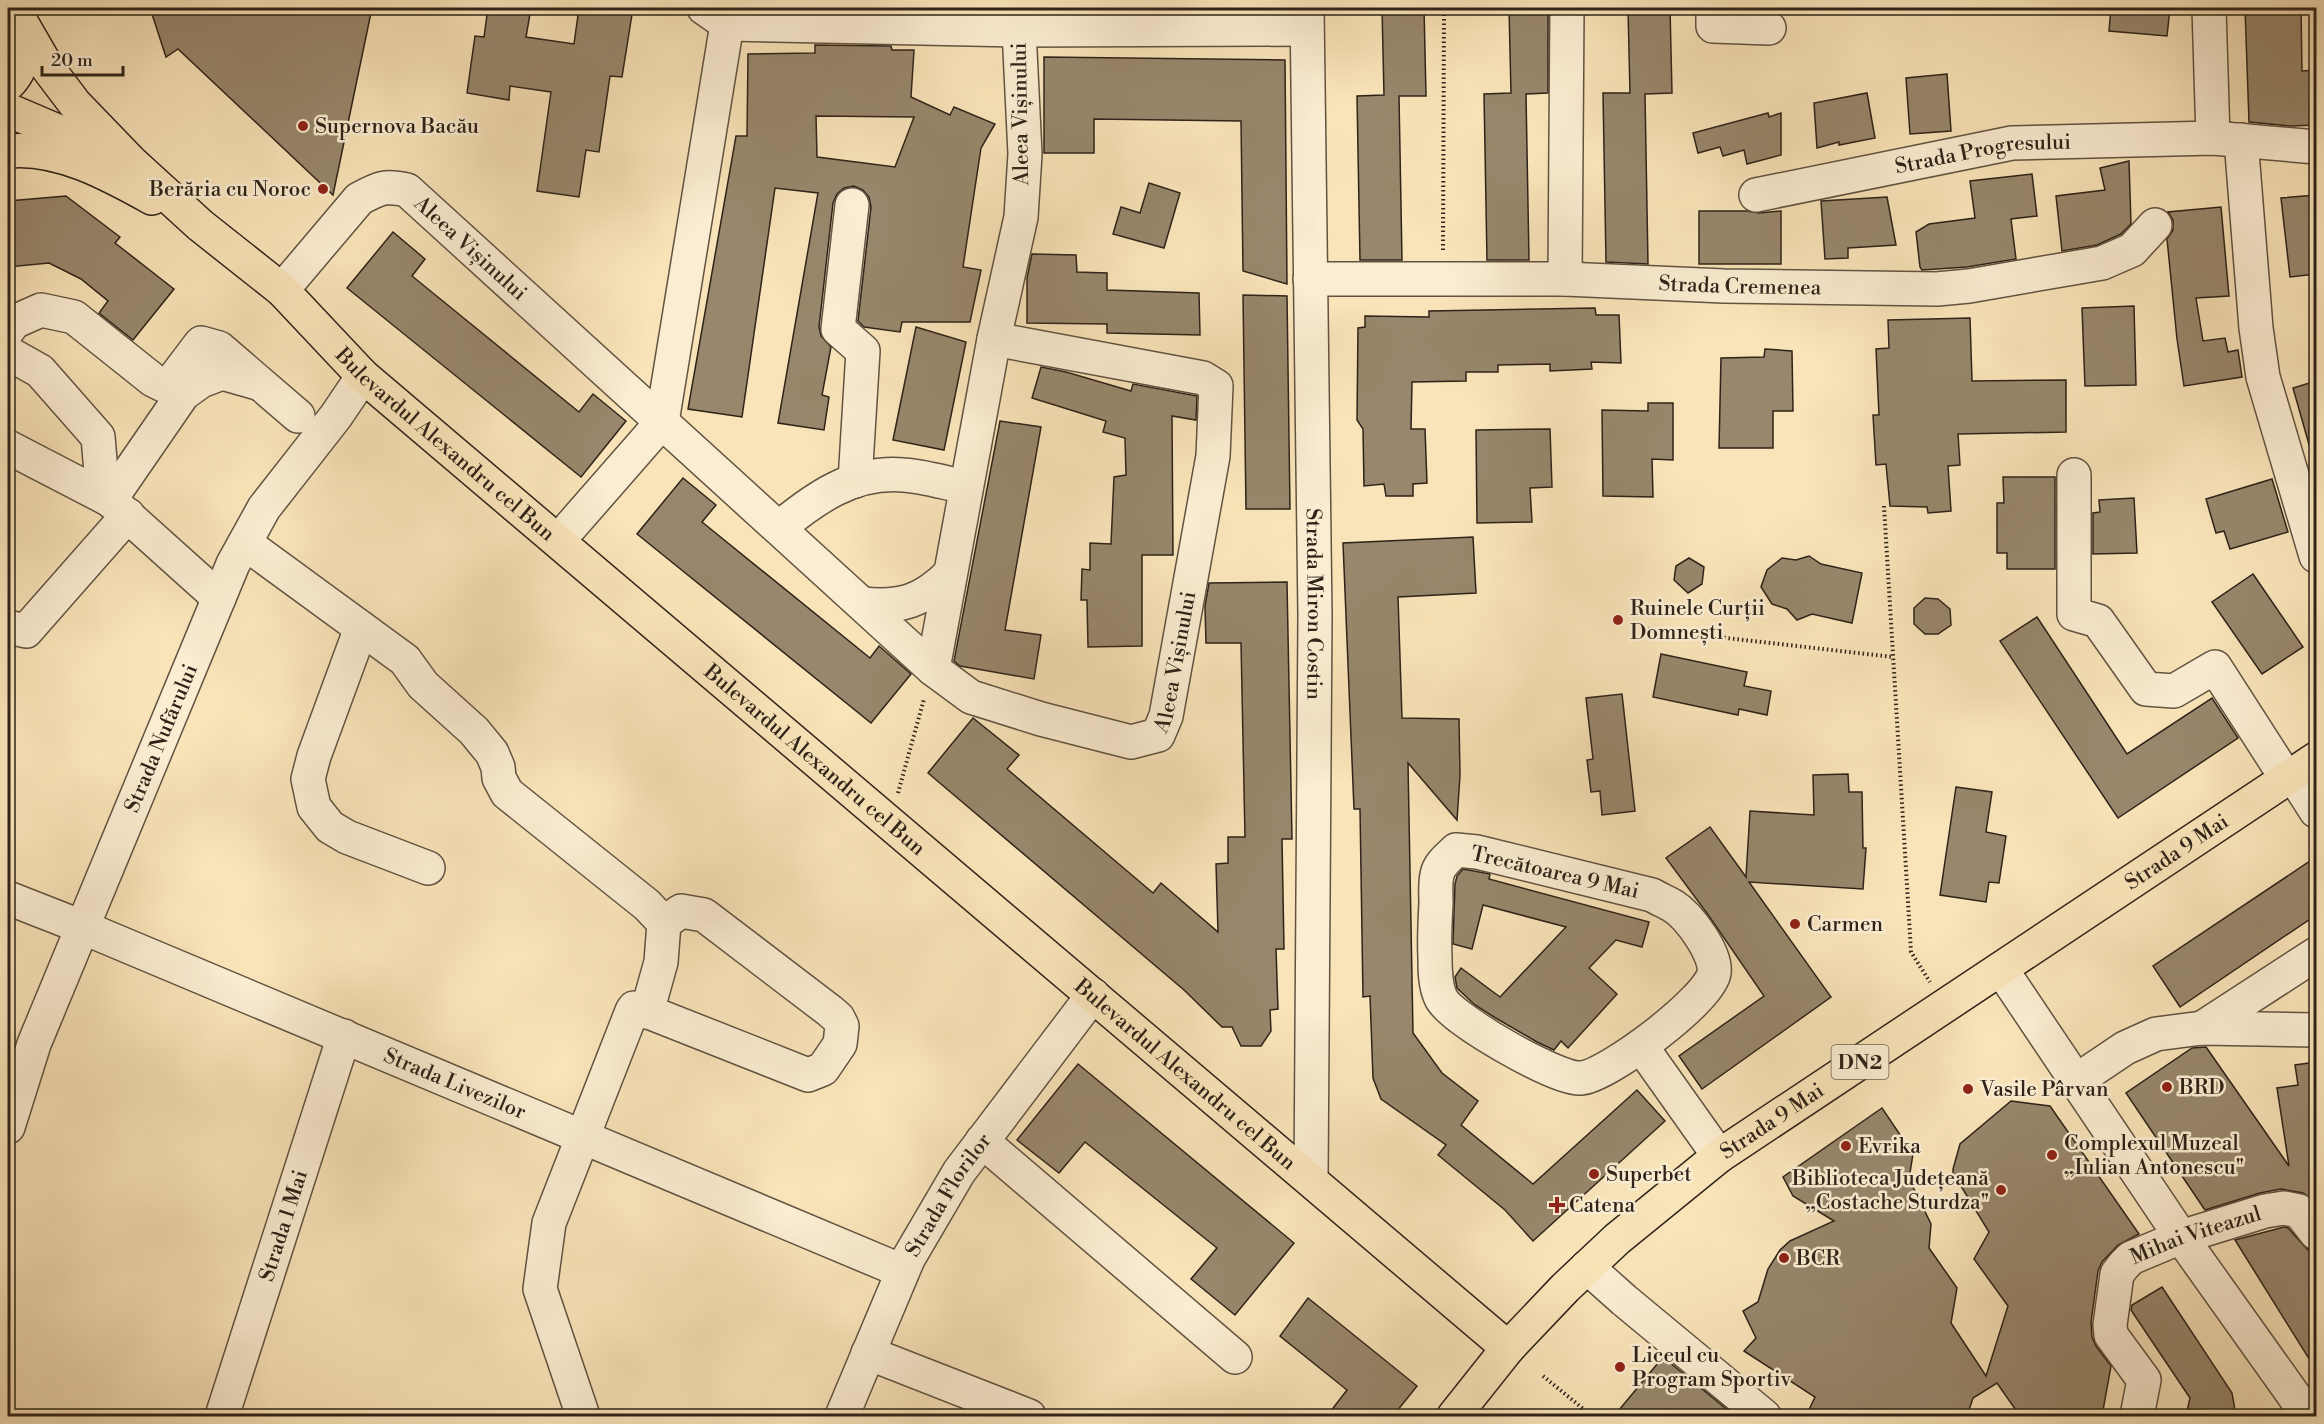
<svg xmlns="http://www.w3.org/2000/svg" width="2324" height="1424" font-family="'Libre Bodoni',serif">
<style>
.building{fill:#98876c;stroke:#2e2319;stroke-width:1.5;fill-rule:evenodd}
.lines{fill:none;stroke-linecap:round;stroke-linejoin:round}
.minor-casing{stroke:#615341;stroke-width:36}
.major-casing{stroke:#2e2319;stroke-width:36}
.path{stroke:#2e2319;stroke-width:4;stroke-dasharray:1.5 3;stroke-linecap:butt}
.minor{stroke:#fbedd2;stroke-width:33}
.major{stroke:#f9e4b9;stroke-width:33}
.poi-dot{fill:#8f2418;stroke:#fbedd2;stroke-width:2}
.labels{text-anchor:middle;stroke-width:5;stroke-linejoin:round;paint-order:stroke}
.shield{fill:#fbedd2;stroke:#6c6050;stroke-width:1.5}
.shield-label{font-size:20px;font-weight:bold;fill:#2e2319}
.street-label{font-size:21px;fill:#2e2319;stroke:#fbedd2}
.poi-label{font-size:21px;fill:#2e2319;stroke:#fbedd2;text-anchor:start}
</style>
<rect width="100%" height="100%" fill="#f9e4b9"/>
<filter id="stains"><feTurbulence type="fractalNoise" baseFrequency=".00333" numOctaves="4"/><feColorMatrix values="0 0 0 0 .2 0 0 0 0 .09 0 0 0 0 .02 0 0 0 .5 -.17"/></filter>
<radialGradient id="worn" r=".72"><stop offset=".6" stop-color="#630" stop-opacity="0"/><stop offset="1" stop-color="#630" stop-opacity=".3"/></radialGradient>
<g class="building">
<polygon points="150,8 372,8 333,195 178,49 166,57"/>
<polygon points="488,8 531,8 526,37 574,44 579,8 633,8 622,77 610,76 599,152 586,150 579,197 537,191 551,92 510,86 509,100 467,93 475,36 484,37"/>
<polygon points="1382,8 1424,8 1426,96 1399,96 1402,260 1360,260 1357,96 1384,95"/>
<polygon points="1509,8 1548,8 1548,93 1526,94 1529,260 1487,260 1484,94 1511,93"/>
<polygon points="1628,8 1670,8 1672,93 1645,94 1648,264 1606,262 1603,93 1630,93"/>
<polygon points="2111,8 2170,8 2167,36 2109,31"/>
<polygon points="2245,8 2301,8 2302,71 2316,70 2316,125 2291,126 2249,122"/>
<path d="M815,45L891,46L892,50H914L911,97L950,115L954,107L995,124L981,148L963,267L981,270L970,322H902L900,332L864,327L858,321L871,207L869,197L863,190L854,186L844,188L837,194L833,203L819,327L821,336L831,347L822,395L829,397L824,430L778,423L818,193L775,188L742,417L688,409L736,136H747L748,54L815,53ZM816,116L914,117L895,167L817,157Z"/>
<polygon points="1044,57 1285,60 1287,284 1243,271 1241,121 1094,119 1094,153 1044,153"/>
<polygon points="1947,74 1951,131 1910,134 1906,78"/>
<polygon points="1867,93 1875,138 1839,145 1839,142 1817,148 1814,103"/>
<polygon points="1768,113 1769,117 1781,113 1781,155 1747,164 1744,150 1723,156 1720,147 1698,153 1693,133"/>
<polygon points="2129,161 2131,224 2121,234 2097,245 2062,251 2056,196 2105,190 2100,168"/>
<polygon points="2032,174 2037,216 2011,219 2016,259 1967,267 1922,270 1920,267 1916,232 1929,224 1975,218 1970,181"/>
<polygon points="1149,183 1180,193 1164,248 1113,234 1121,207 1140,213"/>
<polygon points="2316,195 2316,274 2290,277 2281,198"/>
<polygon points="66,196 120,237 115,243 174,289 133,340 99,313 108,301 81,279 49,263 8,267 8,201"/>
<polygon points="1887,197 1896,245 1848,248 1848,258 1825,259 1821,201"/>
<polygon points="2221,207 2229,296 2196,298 2203,341 2225,338 2228,352 2238,350 2242,377 2184,386 2177,339 2167,239 2173,230 2173,220 2168,212"/>
<polygon points="1699,211 1747,211 1759,213 1781,211 1781,264 1699,264"/>
<polygon points="393,232 425,259 412,276 579,412 593,394 626,421 581,477 347,288"/>
<polygon points="1032,254 1076,255 1077,272 1107,273 1107,290 1199,293 1200,335 1107,333 1107,324 1027,323 1027,278"/>
<polygon points="1243,295 1287,296 1290,509 1246,509"/>
<polygon points="2134,306 2136,385 2085,386 2082,308"/>
<polygon points="1595,308 1596,315 1619,315 1621,363 1591,362 1592,369 1550,371 1550,364 1498,365 1498,372 1466,372 1466,381 1412,382 1411,429 1425,429 1427,483 1413,484 1413,496 1386,496 1384,484 1364,486 1363,429 1357,420 1358,328 1365,327 1365,316 1429,317 1429,311"/>
<polygon points="1970,318 1972,381 2066,380 2066,432 1958,434 1960,465 1948,466 1951,511 1928,513 1927,507 1890,506 1886,464 1876,465 1873,415 1879,415 1876,349 1889,348 1888,320"/>
<polygon points="916,327 966,342 944,450 893,440"/>
<polygon points="1765,349 1792,351 1793,411 1773,411 1773,448 1719,448 1721,358 1764,357"/>
<polygon points="1041,367 1066,372 1131,391 1133,384 1197,396 1196,420 1172,416 1173,555 1142,555 1142,646 1088,647 1087,600 1081,600 1082,569 1090,570 1090,543 1111,544 1114,477 1126,475 1125,438 1103,432 1106,421 1032,398"/>
<polygon points="2316,381 2316,447 2310,448 2293,388"/>
<polygon points="1648,403 1673,403 1673,460 1652,459 1653,497 1603,496 1602,410 1648,411"/>
<polygon points="1000,421 1041,427 1005,630 1041,635 1034,679 960,666 954,661"/>
<polygon points="1550,429 1552,487 1530,488 1532,522 1477,523 1476,430"/>
<polygon points="2003,477 2055,477 2055,569 2007,569 2007,553 1997,553 1997,503 2004,503"/>
<polygon points="683,478 716,505 702,522 870,658 879,646 911,674 871,723 637,534"/>
<polygon points="2272,479 2288,532 2230,549 2224,531 2216,533 2206,499"/>
<polygon points="2134,498 2137,553 2093,554 2093,513 2100,512 2099,500"/>
<polygon points="1473,537 1476,593 1398,597 1402,718 1459,719 1460,775 1457,820 1408,763 1413,1033 1442,1073 1478,1101 1461,1125 1533,1184 1637,1090 1665,1121 1533,1241 1505,1210 1438,1155 1446,1145 1381,1099 1373,1078 1370,996 1363,997 1360,809 1354,809 1343,543"/>
<polygon points="1809,556 1821,564 1862,573 1852,623 1812,614 1797,620 1787,609 1772,604 1761,587 1767,570 1782,558 1796,560"/>
<polygon points="1689,558 1704,567 1702,584 1688,593 1674,580 1676,566"/>
<polygon points="2253,574 2303,647 2262,674 2212,602"/>
<polygon points="1287,582 1292,839 1282,839 1284,949 1276,949 1278,1009 1270,1010 1271,1031 1261,1046 1241,1046 1232,1027 1222,1027 1184,990 928,773 973,718 1019,755 1007,769 1153,893 1161,883 1218,932 1216,864 1228,863 1228,837 1245,837 1241,643 1206,643 1205,606 1209,583"/>
<polygon points="1925,598 1938,599 1950,609 1951,625 1938,634 1925,634 1914,624 1914,608"/>
<polygon points="2037,617 2127,754 2212,698 2238,738 2118,818 2000,641"/>
<polygon points="1661,654 1747,672 1744,686 1771,691 1767,715 1739,709 1738,715 1653,697"/>
<polygon points="1622,694 1635,811 1602,815 1600,791 1591,792 1587,760 1593,759 1586,698"/>
<polygon points="1848,774 1849,792 1862,792 1863,848 1866,848 1863,889 1749,882 1831,997 1702,1089 1679,1056 1764,996 1709,916 1666,858 1710,827 1746,877 1750,811 1814,815 1813,775"/>
<polygon points="1956,787 1992,792 1986,832 2006,836 1999,883 1989,882 1986,902 1940,895"/>
<polygon points="2316,857 2316,915 2180,1007 2153,966"/>
<polygon points="1463,869 1490,874 1489,879 1649,922 1642,947 1616,940 1589,968 1617,994 1568,1048 1561,1041 1554,1050 1537,1042 1494,1017 1475,1005 1457,988 1455,977 1461,968 1500,997 1566,927 1483,905 1472,949 1453,944 1455,884 1457,876"/>
<polygon points="2206,1047 2289,1166 2277,1088 2298,1085 2295,1065 2316,1062 2316,1203 2303,1193 2281,1189 2260,1193 2205,1210 2126,1093 2192,1048"/>
<polygon points="1078,1064 1294,1243 1235,1315 1191,1279 1217,1248 1085,1142 1059,1173 1017,1140"/>
<polygon points="2011,1101 2050,1106 2139,1234 2118,1245 2102,1262 2098,1271 2091,1322 2092,1337 2096,1346 2111,1366 2102,1416 2020,1416 1997,1383 1973,1398 1967,1416 1806,1416 1815,1397 1744,1351 1756,1338 1743,1311 1758,1302 1768,1269 1780,1250 1790,1241 1834,1221 1793,1196 1783,1177 1882,1108 1913,1154 1909,1179 1931,1224 1929,1248 1957,1288 1951,1323 1986,1376 2008,1306 1974,1259 1989,1232 1953,1173 1953,1169 1960,1144"/>
<polygon points="2284,1227 2288,1228 2308,1250 2316,1251 2316,1370 2235,1240"/>
<polygon points="2162,1287 2232,1393 2236,1416 2186,1416 2190,1398 2131,1310 2132,1305"/>
<polygon points="1308,1298 1417,1386 1393,1416 1327,1416 1347,1390 1280,1336"/>
<polygon points="1663,1357 1735,1416 1614,1416"/>
</g>
<g class="lines">
<g class="minor-casing">
<g id="minor">
<polyline points="704,8 727,24"/>
<path id="s1" d="M1307,8L1315,616L1311,1178"/>
<polyline points="1713,8 1713,26 1769,28"/>
<polyline points="2209,8 2213,138"/>
<polyline points="727,24 1019,30 1306,29"/>
<polyline points="2241,140 2256,328 2263,377 2316,556"/>
<path id="s2" d="M1756,195L2012,143L2213,138L2316,147"/>
<polyline points="852,205 838,329 863,351 855,481"/>
<path id="s3" d="M1310,279H1565L1724,286L1937,289L1969,286L2102,263L2132,250L2155,225"/>
<polyline points="1565,279 1567,8"/>
<path id="s4" d="M282,290L359,199C379,188 385,185 407,190L933,669L971,697L1041,719L1131,742L1158,735L1166,716L1213,456L1216,386L1203,378L994,339"/>
<polyline points="8,330 14,322 41,310 74,317 153,380 163,385 173,380 201,343 219,348 298,416"/>
<polyline points="8,353 40,371 98,437 101,472 110,500 219,598"/>
<polyline points="8,447 110,500 183,394 201,381 222,373 257,383"/>
<polyline points="2074,475 2074,614 2098,621 2146,689 2174,691 2215,667 2287,779"/>
<path d="M779,528C815,498 853,471 903,475C923,476 945,483 966,487"/>
<polyline points="558,541 662,422 727,24"/>
<polyline points="245,543 405,660 423,685 474,731 492,753 498,767 499,778 507,793 647,905 664,923 661,962 647,1012"/>
<path d="M863,604C901,608 923,601 950,574"/>
<polyline points="8,627 26,631 128,515"/>
<polyline points="361,628 314,756 308,779 314,807 330,827 347,837 428,868"/>
<polyline points="933,669 994,339 1021,217 1025,154 1019,30"/>
<polyline points="2293,775 2316,811"/>
<path d="M1456,850L1477,852L1652,895C1659,899 1666,902 1673,906C1689,916 1717,954 1714,973C1710,999 1608,1076 1581,1078C1557,1080 1451,1019 1441,998C1435,986 1435,970 1435,957C1434,939 1435,921 1436,903C1436,894 1435,884 1437,875C1439,864 1448,858 1456,850Z"/>
<path id="s5" d="M8,898L82,927L902,1271"/>
<polyline points="2001,969 2181,1237 2302,1407 2316,1410"/>
<polyline points="2202,1028 2316,954"/>
<polyline points="1641,1046 1719,1156"/>
<polyline points="2076,1081 2125,1048 2156,1034 2202,1028 2316,1030"/>
<path id="s6" d="M8,1127L34,1044L233,564L264,508L336,416L363,376"/>
<polyline points="982,1141 1235,1357"/>
<polyline points="1587,1267 1624,1300 1764,1416"/>
<polyline points="868,1353 1029,1416"/>
<path id="s7" d="M222,1416L344,1036"/>
<polyline points="583,1416 540,1289 549,1223 632,1011 634,1008 641,1009 808,1075 823,1069 840,1044 842,1026 838,1018 830,1011 704,915 681,911 664,923"/>
<path id="s8" d="M842,1416L908,1259L959,1172L1093,995"/>
<path id="s9" d="M2137,1416L2144,1380L2111,1335L2110,1325L2117,1274L2124,1265L2131,1258L2181,1237L2265,1211L2284,1208L2299,1211L2316,1233"/>
</g>
</g>
<g class="major-casing">
<g id="major">
<path id="s10" d="M21,22L47,67L75,104L131,162L200,225L282,290L363,376L1508,1348"/>
<path d="M8,84C25,68 26,43 21,22"/>
<polyline points="8,110 111,154"/>
<path d="M8,151C58,146 109,174 152,198"/>
<path id="s11" d="M1454,1416L1508,1348L1565,1288L1617,1239L1719,1156L2316,759"/>
</g>
</g>
<g class="path">
<polyline points="1443,250 1444,8"/>
<polyline points="1884,506 1911,952 1930,982"/>
<polyline points="1648,629 1893,657"/>
<polyline points="898,793 924,699"/>
<polyline points="1543,1376 1592,1416"/>
</g>
<use href="#minor" class="minor"/>
<use href="#major" class="major"/>
</g>
<g class="poi-dot">
<circle cx="303" cy="126" r="6"/>
<circle cx="323" cy="189" r="6"/>
<circle cx="1618" cy="620" r="6"/>
<circle cx="1795" cy="924" r="6"/>
<circle cx="2167" cy="1087" r="6"/>
<circle cx="1968" cy="1089" r="6"/>
<circle cx="1846" cy="1146" r="6"/>
<circle cx="2052" cy="1155" r="6"/>
<circle cx="1594" cy="1174" r="6"/>
<circle cx="2001" cy="1190" r="6"/>
<path d="M1554 1196h6v6h6v6h-6v6h-6v-6h-6v-6h6z"/>
<circle cx="1784" cy="1258" r="6"/>
<circle cx="1620" cy="1367" r="6"/>
</g>
<g class="labels">
<rect class="shield" x="1831.5" y="1045" width="57" height="34" rx="4.5"/>
<g class="shield-label">
<text x="1860" y="1069">DN2</text>
</g>
<g class="street-label">
<text transform="translate(1020 114) rotate(-91)" y="7">Aleea Vișinului</text>
<text dy="7" stroke="none"><textPath href="#s2" startOffset="231">Strada Progresului</textPath></text>
<text dy="7" stroke="none"><textPath href="#s4" startOffset="256">Aleea Vișinului</textPath></text>
<text dy="7" stroke="none"><textPath href="#s3" startOffset="430">Strada Cremenea</textPath></text>
<text dy="7" stroke="none"><textPath href="#s10" startOffset="602">Bulevardul Alexandru cel Bun</textPath></text>
<text dy="7" stroke="none"><textPath href="#s1" startOffset="596">Strada Miron Costin</textPath></text>
<text dy="7" stroke="none"><textPath href="#s4" startOffset="1198">Aleea Vișinului</textPath></text>
<text dy="7" stroke="none"><textPath href="#s6" startOffset="418">Strada Nufărului</textPath></text>
<text dy="7" stroke="none"><textPath href="#s10" startOffset="1088">Bulevardul Alexandru cel Bun</textPath></text>
<text dy="7" stroke="none"><textPath href="#s11" startOffset="922">Strada 9 Mai</textPath></text>
<text transform="translate(1555 872) rotate(13)" y="7">Trecătoarea 9 Mai</text>
<text dy="7" stroke="none"><textPath href="#s10" startOffset="1574">Bulevardul Alexandru cel Bun</textPath></text>
<text dy="7" stroke="none"><textPath href="#s5" startOffset="484">Strada Livezilor</textPath></text>
<text dy="7" stroke="none"><textPath href="#s11" startOffset="436">Strada 9 Mai</textPath></text>
<text dy="7" stroke="none"><textPath href="#s8" startOffset="246">Strada Florilor</textPath></text>
<text dy="7" stroke="none"><textPath href="#s7" startOffset="200">Strada 1 Mai</textPath></text>
<text dy="7" stroke="none"><textPath href="#s9" startOffset="244">Mihai Viteazul</textPath></text>
</g>
<g class="poi-label">
<text x="315" y="133">Supernova Bacău</text>
<text x="311" y="196" text-anchor="end">Berăria cu Noroc</text>
<text x="1630" y="615">Ruinele Curții<tspan x="1630" dy="24">Domnești</tspan></text>
<text x="1807" y="931">Carmen</text>
<text x="2179" y="1094">BRD</text>
<text x="1980" y="1096">Vasile Pârvan</text>
<text x="2064" y="1150">Complexul Muzeal<tspan x="2064" dy="24">„Iulian Antonescu"</tspan></text>
<text x="1858" y="1153">Evrika</text>
<text x="1606" y="1181">Superbet</text>
<text x="1989" y="1185" text-anchor="end">Biblioteca Județeană<tspan x="1989" dy="24">„Costache Sturdza"</tspan></text>
<text x="1569" y="1212">Catena</text>
<text x="1796" y="1265">BCR</text>
<text x="1632" y="1362">Liceul cu<tspan x="1632" dy="24">Program Sportiv</tspan></text>
</g>
</g>
<rect width="2324" height="1424" fill="none" stroke="#f9e4b9" stroke-width="30"/>
<rect x="9" y="9" width="2306" height="1406" fill="none" stroke="#2e2319" stroke-width="3"/>
<rect x="15" y="15" width="2294" height="1394" fill="none" stroke="#2e2319" stroke-width="1.5"/>
<path d="M42 66v9h81v-9" fill="none" stroke="#2e2319" stroke-width="3"/>
<text x="51" y="66" font-size="18" fill="#2e2319" stroke="#fbedd2" stroke-width="4.5" paint-order="stroke">20 m</text>
<rect width="100%" height="100%" filter="url(#stains)"/>
<rect width="100%" height="100%" fill="url(#worn)"/>
</svg>
